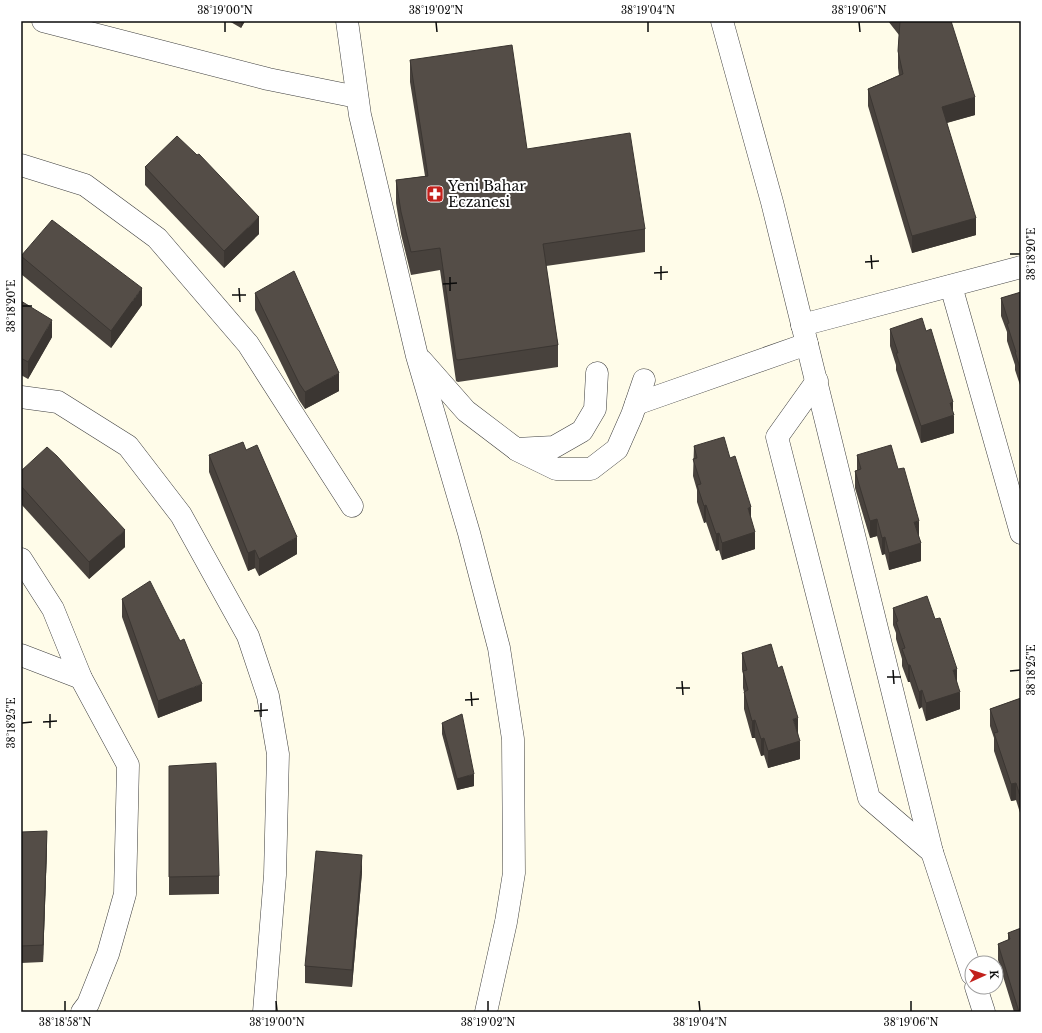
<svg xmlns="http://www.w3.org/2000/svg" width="1042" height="1033" font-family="'Libre Baskerville',serif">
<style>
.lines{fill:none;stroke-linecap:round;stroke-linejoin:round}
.minor-casing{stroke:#3e3e3e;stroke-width:23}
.minor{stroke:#fff;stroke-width:22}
.wall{fill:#48423d}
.shaded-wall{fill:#3b3632}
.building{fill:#544d47;stroke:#3b3632}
.ticks{fill:none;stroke:#0b0b0b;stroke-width:1.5}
.labels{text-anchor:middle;stroke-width:4;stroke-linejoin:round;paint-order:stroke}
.poi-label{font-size:14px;fill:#0b0b0b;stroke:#fff;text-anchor:start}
.neatline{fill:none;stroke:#0b0b0b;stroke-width:1.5}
.ticks-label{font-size:10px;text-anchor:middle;fill:#0b0b0b}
</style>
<rect width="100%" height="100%" fill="#fffce9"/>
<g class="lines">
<g class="minor-casing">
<g id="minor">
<polyline points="43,21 268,79 357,97"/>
<polyline points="347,21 360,115 417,356 469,533 499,648 513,739 514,873 506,922 486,1012"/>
<polyline points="722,21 772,202 932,852 972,974"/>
<polyline points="21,165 85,185 157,238 248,344 352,506"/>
<polyline points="951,286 1021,533"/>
<polyline points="802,325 1021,267"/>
<polyline points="422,361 466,411 516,449 554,447 582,431 595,409 597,373"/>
<polyline points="817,381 777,437 869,798 932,852"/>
<polyline points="21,397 58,402 128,446 181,515 248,636 268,696 278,754 275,875 264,1012"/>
<polyline points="636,404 807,344"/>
<polyline points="517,450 556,469 591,469 617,449 632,415 644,380"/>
<polyline points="21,559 53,609 81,678 128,765 125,894 108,954 88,1004 82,1012"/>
<polyline points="21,655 81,678"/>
<polyline points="976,987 984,1012"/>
</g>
</g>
<use href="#minor" class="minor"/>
</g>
<g class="wall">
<polygon points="229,21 245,21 241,28"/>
<polygon points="888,21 951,21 975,115 947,123 976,235 912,253 868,106 868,89 899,75 898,68 898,51 899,35"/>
<polygon points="410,60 527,149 645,229 645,252 546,266 558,345 558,367 458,382 456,381 440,270 411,275 401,234 396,203 396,180 425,176 410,82"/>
<polygon points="145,167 259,234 224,268 145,185"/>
<polygon points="21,256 142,305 111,348 21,274"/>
<polygon points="1021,292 1021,388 1015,370 1015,365 1007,341 1007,332 1001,316 1001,298"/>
<polygon points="255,293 339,391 305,409 299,400 255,310"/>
<polygon points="21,301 52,337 28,379 21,375"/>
<polygon points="890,329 953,412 954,433 921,443 896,370 896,365 890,346"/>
<polygon points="694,446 730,458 751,520 755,549 722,560 719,550 716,551 706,522 704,523 697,502 697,490 693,476"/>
<polygon points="246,450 297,554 259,576 255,568 248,571 209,472 209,455"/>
<polygon points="857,455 898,469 919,538 921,561 889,570 885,554 882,555 877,536 870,538 855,488 855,471 857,471"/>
<polygon points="21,471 125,547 89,579 21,504"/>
<polygon points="122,599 202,701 158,718 122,617"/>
<polygon points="893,608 957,682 960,709 926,721 922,707 919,709 910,682 908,682 902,666 902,659 896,639 896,633 893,625"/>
<polygon points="742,653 798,732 800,759 768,768 764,755 761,756 755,738 752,738 744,709 744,692 743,688 743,674 742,670"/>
<polygon points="1021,698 1021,816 1016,800 1011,801 994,751 994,738 990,726 990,709"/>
<polygon points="442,723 474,786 457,790 442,734"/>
<polygon points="169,766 219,876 219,894 169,895"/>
<polygon points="21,832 47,848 43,962 21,963"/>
<polygon points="362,872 352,987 305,983 305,966"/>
<polygon points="1021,928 1021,1012 1014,1012 998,960 998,944 1008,940 1008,933"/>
</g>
<g class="shaded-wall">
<polygon points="241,21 245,21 241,28"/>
<polygon points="975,97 975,115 942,124 942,107"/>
<polygon points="259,217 259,234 224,268 224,251"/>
<polygon points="976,218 976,235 912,253 912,236"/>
<polygon points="142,288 142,305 111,348 111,331"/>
<polygon points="52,320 52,337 28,379 28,362"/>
<polygon points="339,373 339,391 305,409 305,392"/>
<polygon points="953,402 953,416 954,415 954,433 921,443 921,426 950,403"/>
<polygon points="706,505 706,522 704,523 704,506"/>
<polygon points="751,507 751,524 748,508"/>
<polygon points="877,519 877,536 870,538 870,521"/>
<polygon points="919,521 919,538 914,522"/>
<polygon points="125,530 125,547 89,579 89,562"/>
<polygon points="755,532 755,549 722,560 722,543"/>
<polygon points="719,533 719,550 716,551 716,534"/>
<polygon points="297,537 297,554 259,576 259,559"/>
<polygon points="885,537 885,554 882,555 882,538"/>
<polygon points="921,543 921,561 889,570 889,553"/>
<polygon points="255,550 255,568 248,571 248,553"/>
<rect x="908" y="665" width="2" height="17"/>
<polygon points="957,669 957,686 953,670"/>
<polygon points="202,684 202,701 158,718 158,701"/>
<polygon points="922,690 922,707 919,709 919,692"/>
<polygon points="960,692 960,709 926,721 926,703"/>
<polygon points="798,718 798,735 793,719"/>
<polygon points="755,720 755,738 752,738 752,721"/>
<polygon points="764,738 764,755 761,756 761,739"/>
<polygon points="800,741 800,759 768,768 768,751"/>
<polygon points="474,774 474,786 457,790 457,779"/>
<polygon points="1016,783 1016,800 1011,801 1011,784"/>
<polygon points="47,831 47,848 43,962 43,945"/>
<polygon points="362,855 362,872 352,987 352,970"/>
</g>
<g class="building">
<polygon points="900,21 951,21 975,97 942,107 976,218 912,236 868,89 903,74 898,51"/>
<polygon points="512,45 527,149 630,133 645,229 543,244 558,345 458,360 456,359 440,248 411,252 401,212 396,180 428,176 410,60"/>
<polygon points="177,136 197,155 199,154 259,217 224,251 145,167"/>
<polygon points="52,220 142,288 111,331 21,256"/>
<polygon points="294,271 339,373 305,392 299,383 255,293"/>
<polygon points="1021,292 1021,371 1015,352 1016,352 1007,324 1009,323 1001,298"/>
<polygon points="21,301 52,320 28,362 21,358"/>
<polygon points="922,318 926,331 931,329 953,402 950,403 954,415 921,426 896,353 898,353 890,329"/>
<polygon points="724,437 730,458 735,456 751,507 748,508 755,532 722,543 719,533 716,534 706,505 704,506 697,485 701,484 693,459 697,458 694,446"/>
<polygon points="243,442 246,450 257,445 297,537 259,559 255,550 248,553 209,455"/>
<polygon points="891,445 898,469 904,468 919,521 914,522 921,543 889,553 885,537 882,538 877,519 870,521 855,471 861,469 857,455"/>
<polygon points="47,447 57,456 125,530 89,562 21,486 21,471"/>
<polygon points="150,581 180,641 184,639 202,684 158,701 122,599"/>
<polygon points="927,596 935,619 940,618 957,669 953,670 960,692 926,703 922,690 919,692 910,665 908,665 902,649 905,648 896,622 898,621 893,608"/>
<polygon points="771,644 778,668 782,666 798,718 793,719 800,741 768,751 764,738 761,739 755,720 752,721 744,692 748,690 743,671 747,670 742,653"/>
<polygon points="1021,698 1021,799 1016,783 1011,784 994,733 998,732 990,709"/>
<polygon points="462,714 474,774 457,779 442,723"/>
<polygon points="216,763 219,876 169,877 169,766"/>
<polygon points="47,831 43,945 21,946 21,832"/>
<polygon points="316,851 362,855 352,970 305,966"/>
<polygon points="1021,928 1021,1012 1019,1012 998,944 1010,939 1008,933"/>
</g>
<path class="ticks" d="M225,22V32M436,22L437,32M648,22V32M859,22L860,32M1010,254H1020M871,255L872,269M865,262L879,261M661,266V280M654,273L668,272M450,277V291M443,284L457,283M239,288L240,302M232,295H246M22,306H32M893,670L894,684M1010,671L1020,670M887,677H901M682,681L683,695M676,688H690M471,692L472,706M465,700L479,699M261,703V717M254,711L268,710M50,714V728M43,722L57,721M22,723L32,722M65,1001V1011M276,1001L277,1011M488,1001V1011M699,1001L700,1011M911,1001V1011"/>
<defs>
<g id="pharmacy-square" transform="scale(0.9)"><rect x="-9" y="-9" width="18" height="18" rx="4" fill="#c2211c" stroke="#fff"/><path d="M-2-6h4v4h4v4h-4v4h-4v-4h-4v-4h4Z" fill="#fff"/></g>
</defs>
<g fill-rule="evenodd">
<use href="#pharmacy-square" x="435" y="194"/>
</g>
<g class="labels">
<g class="poi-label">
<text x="448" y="191">Yeni Bahar<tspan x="448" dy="16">Eczanesi</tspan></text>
</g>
</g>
<rect width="1042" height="1033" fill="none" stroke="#ffffff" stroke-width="44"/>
<g transform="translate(984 975) rotate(87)"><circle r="19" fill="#ffffff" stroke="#9d9d9d"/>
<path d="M0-3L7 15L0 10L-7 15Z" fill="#c2211c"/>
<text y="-6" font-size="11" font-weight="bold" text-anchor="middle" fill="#0b0b0b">K</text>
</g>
<rect x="22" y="22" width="998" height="989" class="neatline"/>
<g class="ticks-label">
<text x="225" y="14">38°19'00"N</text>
<text x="436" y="14">38°19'02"N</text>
<text x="648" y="14">38°19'04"N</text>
<text x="859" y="14">38°19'06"N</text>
<text transform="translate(1031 254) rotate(-90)" y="4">38°18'20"E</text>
<text transform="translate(11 306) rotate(-90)" y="4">38°18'20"E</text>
<text transform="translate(1031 670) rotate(-90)" y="4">38°18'25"E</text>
<text transform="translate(11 723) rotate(-90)" y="4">38°18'25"E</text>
<text x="65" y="1026">38°18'58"N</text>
<text x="277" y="1026">38°19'00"N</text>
<text x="488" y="1026">38°19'02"N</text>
<text x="700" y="1026">38°19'04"N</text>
<text x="911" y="1026">38°19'06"N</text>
</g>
</svg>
